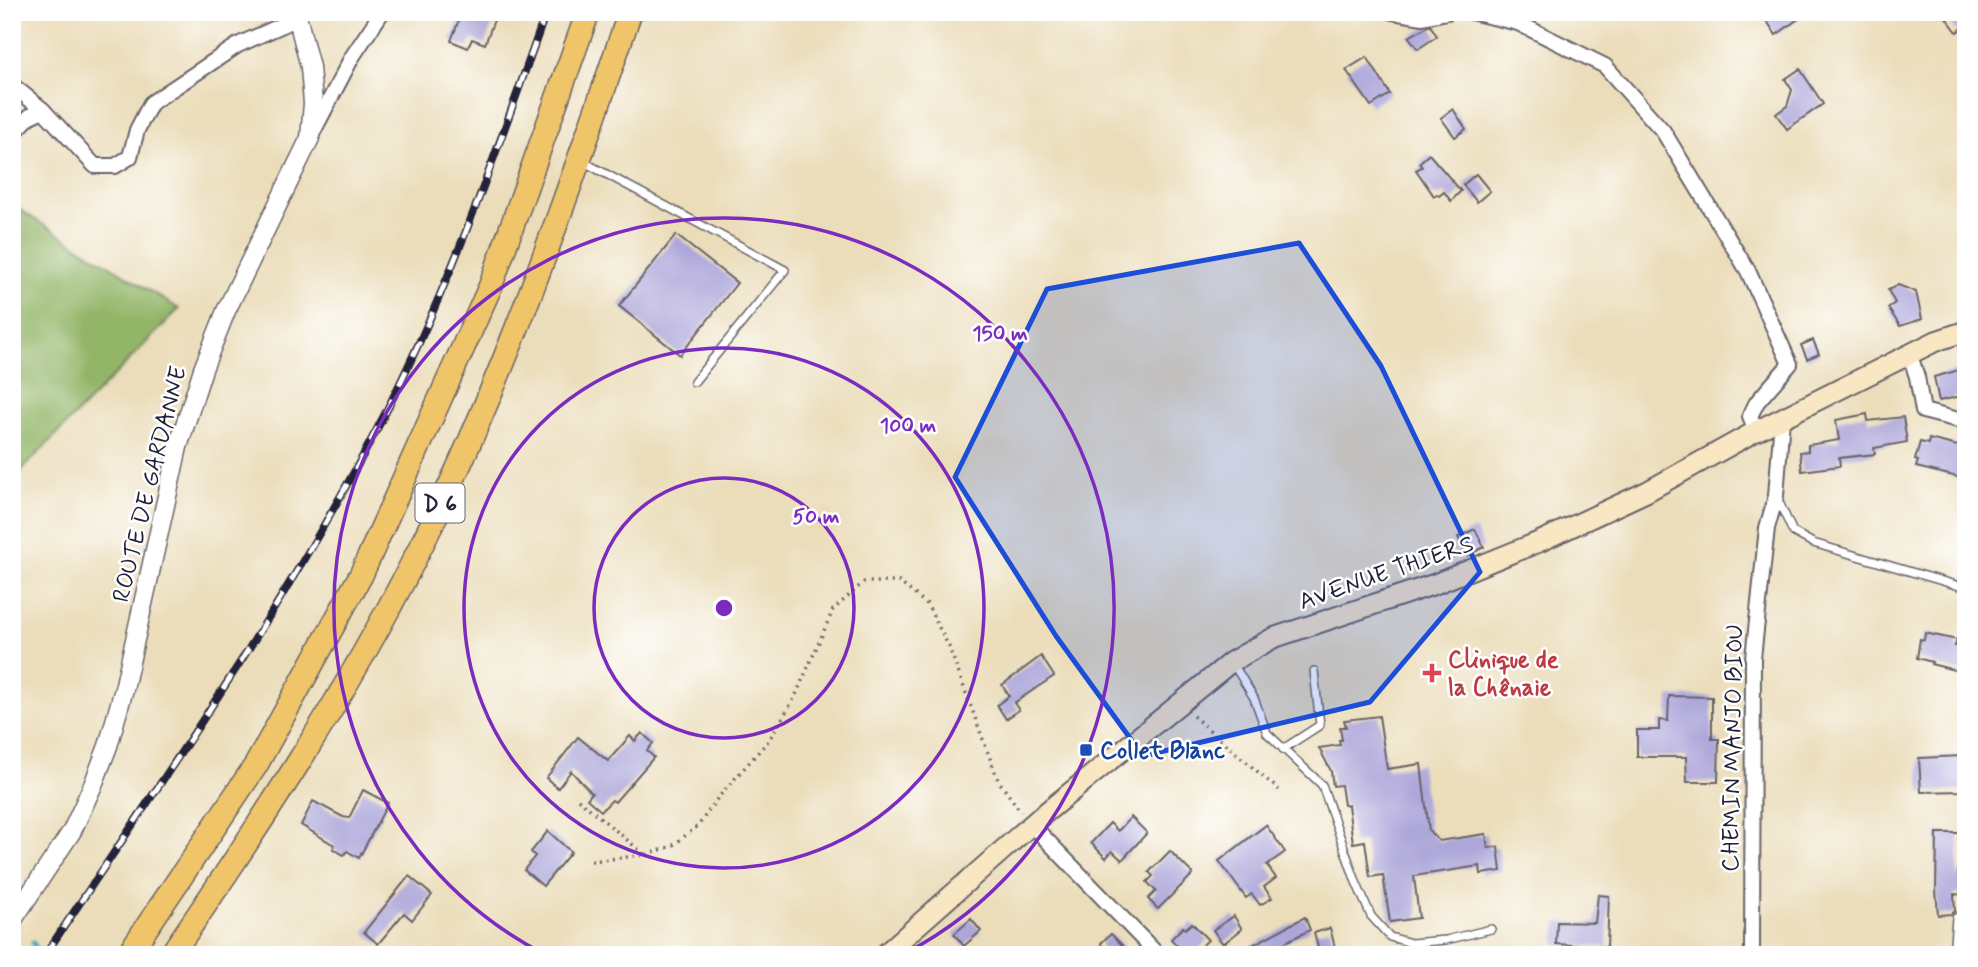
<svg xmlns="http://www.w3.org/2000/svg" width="1978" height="967" font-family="Mynerve,sans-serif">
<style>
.forest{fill:#93b568;stroke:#5a6c52;stroke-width:2}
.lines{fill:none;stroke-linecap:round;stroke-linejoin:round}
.stream{stroke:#3dadb8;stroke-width:5}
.building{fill:#aca6d9}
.service-casing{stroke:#686367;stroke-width:10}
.minor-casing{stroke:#686367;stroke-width:18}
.tertiary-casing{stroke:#686367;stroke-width:21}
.secondary-casing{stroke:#686367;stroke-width:23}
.trunk-casing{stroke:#686367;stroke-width:26}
.path{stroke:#686367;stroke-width:3.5;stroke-dasharray:2 5;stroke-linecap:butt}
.service{stroke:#fff;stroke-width:7}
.minor{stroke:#fff;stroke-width:14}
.tertiary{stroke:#fff;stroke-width:18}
.secondary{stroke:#f9e7c3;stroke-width:19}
.trunk{stroke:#f0c469;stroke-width:23}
.rail-casing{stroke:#22223b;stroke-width:8}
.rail{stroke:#fff;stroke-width:5;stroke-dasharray:16;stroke-linecap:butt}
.marked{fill:#1d4ed8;fill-opacity:0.2;stroke:#1d4ed8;stroke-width:5;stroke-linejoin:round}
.ring{fill:none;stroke:#7b2cbf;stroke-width:3.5}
.health-dot{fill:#e0444e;stroke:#fff;stroke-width:2.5}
.transit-dot{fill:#1a4fb4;stroke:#fff;stroke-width:2.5}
.labels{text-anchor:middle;stroke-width:5;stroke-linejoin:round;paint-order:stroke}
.shield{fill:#fff;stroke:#646476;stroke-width:2}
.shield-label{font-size:23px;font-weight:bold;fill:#22223b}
.street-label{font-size:24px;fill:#22223b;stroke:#fff}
.health-label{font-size:24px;font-weight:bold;fill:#be3a42;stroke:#fff;text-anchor:start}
.transit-label{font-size:24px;font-weight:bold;fill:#164399;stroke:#fff;text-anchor:start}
.centre{fill:#7b2cbf;stroke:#fff;stroke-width:3.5}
.ring-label{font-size:21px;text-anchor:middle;font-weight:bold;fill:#7b2cbf;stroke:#fff;stroke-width:5;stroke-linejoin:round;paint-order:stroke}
</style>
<rect width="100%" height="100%" fill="#fff"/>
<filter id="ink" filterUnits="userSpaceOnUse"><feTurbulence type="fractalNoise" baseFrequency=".0143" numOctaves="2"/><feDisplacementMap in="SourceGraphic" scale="14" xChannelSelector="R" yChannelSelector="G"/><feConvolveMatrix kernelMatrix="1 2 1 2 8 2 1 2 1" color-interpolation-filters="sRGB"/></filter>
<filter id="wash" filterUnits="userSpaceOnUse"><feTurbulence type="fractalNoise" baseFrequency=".00686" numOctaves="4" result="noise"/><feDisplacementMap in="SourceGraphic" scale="28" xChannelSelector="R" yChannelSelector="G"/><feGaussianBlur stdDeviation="1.57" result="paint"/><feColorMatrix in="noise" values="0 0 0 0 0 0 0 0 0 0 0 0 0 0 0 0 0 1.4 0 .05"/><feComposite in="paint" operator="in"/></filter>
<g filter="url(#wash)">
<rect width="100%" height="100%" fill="#ebddba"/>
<polygon class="forest" points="12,205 179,309 12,480"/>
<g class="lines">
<polyline class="stream" points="33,943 39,952"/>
</g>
<g id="blocks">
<g class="building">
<polygon points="462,12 497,12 485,44 472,39 468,48 451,41"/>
<polygon points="1761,12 1808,12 1776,35"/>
<polygon points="1942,12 1966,12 1966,25 1957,32"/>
<polygon points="1430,25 1437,36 1418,49 1409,37"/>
<polygon points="1367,57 1390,94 1371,106 1346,70"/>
<polygon points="1800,69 1823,104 1787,129 1776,114 1787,106 1792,90 1785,79"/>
<polygon points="1453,109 1466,129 1455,137 1441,118"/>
<polygon points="1429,154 1461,191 1451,201 1444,192 1439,196 1437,194 1434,196 1416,170 1422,167 1419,163"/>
<polygon points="1476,174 1490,191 1477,202 1463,185"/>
<polygon points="676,235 737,283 680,355 619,306"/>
<polygon points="1898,285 1916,292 1922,319 1900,326 1888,308 1895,303 1888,290"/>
<polygon points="1813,340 1819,354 1807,359 1801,345"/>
<polygon points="1966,368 1966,395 1939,401 1934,377"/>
<polygon points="1867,414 1868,421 1903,417 1907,442 1874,448 1875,454 1839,458 1840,466 1802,471 1800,452 1808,451 1808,445 1839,440 1836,420"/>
<polygon points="1929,439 1966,448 1966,479 1916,467 1918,461 1915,460 1920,442 1928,444"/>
<polygon points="1475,529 1484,547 1467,556 1458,537"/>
<polygon points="1925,633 1957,640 1955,646 1966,647 1966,673 1931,664 1932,662 1917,658 1920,639 1924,640"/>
<polygon points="1041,656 1054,676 1014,703 1019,710 1006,719 997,705 1009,696 1002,685"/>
<polygon points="1669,696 1712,697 1712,739 1719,739 1718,782 1687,782 1686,757 1637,757 1637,730 1659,730 1659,720 1668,721"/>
<polygon points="1379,716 1387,769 1421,764 1429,831 1439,841 1486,834 1488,848 1498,847 1501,871 1481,874 1480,866 1414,876 1419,918 1390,922 1383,875 1370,877 1365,841 1353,843 1348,805 1344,805 1341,785 1333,786 1331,771 1319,748 1340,745 1339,740 1342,740 1340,727 1346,727 1344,720"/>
<polygon points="642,733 653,743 647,751 654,757 615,802 612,800 601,811 587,799 592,793 571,771 558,788 546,778 578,737 608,761 630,736 635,741"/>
<polygon points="1961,756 1963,791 1921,792 1919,758"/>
<polygon points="363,790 388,803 359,858 347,851 344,855 333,849 334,845 301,825 313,801 343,817 349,818"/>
<polygon points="1131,817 1147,833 1122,860 1112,851 1106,858 1091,843 1110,823 1118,831"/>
<polygon points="1266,825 1285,852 1267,865 1276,878 1264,887 1272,898 1260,905 1252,894 1246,898 1219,861"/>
<polygon points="548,831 571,852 543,886 524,870 535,856 531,852"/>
<polygon points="1937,833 1959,833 1958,875 1966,875 1966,895 1954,894 1955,911 1951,914 1938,915 1936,890"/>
<polygon points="1170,851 1193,874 1158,909 1148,899 1156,891 1147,882 1153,876 1149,872"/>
<polygon points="409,876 432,895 412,920 404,913 378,944 364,932"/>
<polygon points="1598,895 1609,896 1607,947 1556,944 1557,922 1595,923"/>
<polygon points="1234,916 1242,929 1223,944 1213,930"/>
<polygon points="1305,917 1310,930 1259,955 1248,955 1245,949"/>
<polygon points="971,919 981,931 964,946 954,934"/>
<polygon points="1192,923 1208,940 1192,955 1185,955 1171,939 1183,927 1185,929"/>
<polygon points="1330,928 1337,955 1320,955 1314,933"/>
<polygon points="1111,934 1120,943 1131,955 1103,955 1101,943"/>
</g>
</g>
</g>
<g filter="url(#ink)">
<use href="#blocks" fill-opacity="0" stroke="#686367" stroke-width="2"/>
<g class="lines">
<g class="service-casing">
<g id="service">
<polyline points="582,161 785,270 694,382"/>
<polyline points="1778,500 1793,532 1813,543 1966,588"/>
<polyline points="1232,662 1254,698 1267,733 1322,785 1356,882 1371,916 1390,937 1411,943 1446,940 1491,929"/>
<polyline points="1283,749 1320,725 1314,671"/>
<polyline points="1953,955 1956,918 1966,913"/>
</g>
</g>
<g class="minor-casing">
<g id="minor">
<polyline points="1393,12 1423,17 1447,12"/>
<polyline points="1471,12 1518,23 1605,66 1663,131 1748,271 1790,364 1757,402 1750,416 1756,431"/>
<polyline points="12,85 43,110"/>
<polyline points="313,132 352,57 382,12"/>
<polyline points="12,135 30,116 43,110 95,166 115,166 130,157 137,130 151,103 238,45 298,18"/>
<polyline points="1910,355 1917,377 1923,411 1966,422"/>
<polyline points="1031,824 1158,955"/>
<polyline points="1752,955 1753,658 1767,528 1776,496 1782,418"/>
</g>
</g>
<g class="tertiary-casing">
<polyline id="tertiary" points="12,921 72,831 93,785 108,746 124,689 178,447 203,369 226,311 310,138 313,103 310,67 296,12"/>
</g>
<g class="secondary-casing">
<polyline id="secondary" points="884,955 1039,818 1231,662 1273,638 1435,584 1541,541 1646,492 1756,431 1936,341 1966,331"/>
</g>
<g class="trunk-casing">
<g id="trunk">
<polyline points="128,955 256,765 361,575 491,285 588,12"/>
<path d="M171,955C259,826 345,697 415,558C502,387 568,194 630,12"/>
</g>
</g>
<g class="path">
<polyline points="1193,716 1279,790"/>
<polyline points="578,799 645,855"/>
<polyline points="591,861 645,855 672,846 698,826 717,799 769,740 795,697 833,610 864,582 899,582 927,604 949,647 998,780 1021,812"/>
</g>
<use href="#service" class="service"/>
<use href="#minor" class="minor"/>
<use href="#tertiary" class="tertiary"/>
<use href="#secondary" class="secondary"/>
<use href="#trunk" class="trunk"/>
<g class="rail-casing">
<path id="rail" d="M45,955C160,783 280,614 376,431C446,298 496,154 546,12"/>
</g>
<use href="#rail" class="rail"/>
</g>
</g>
<path class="marked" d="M1299,243L1381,366L1480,572L1370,702L1143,756L1056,636L955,477L1047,289Z"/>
<g class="ring">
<circle cx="724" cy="608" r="130"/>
<circle cx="724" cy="608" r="260"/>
<path d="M544 954A390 390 0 1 1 904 954"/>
</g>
<path class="health-dot" d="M1428.5 662.5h7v7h7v7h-7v7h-7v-7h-7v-7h7z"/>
<rect class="transit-dot" x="1079" y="743" width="14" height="14" rx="3.5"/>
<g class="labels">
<rect class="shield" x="415.5" y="483.5" width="49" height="39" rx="5"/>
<g class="shield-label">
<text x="440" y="511">D 6</text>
</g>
<g class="street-label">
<text transform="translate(149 484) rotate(-76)" y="8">ROUTE DE GARDANNE</text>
<text transform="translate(1386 572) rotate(-19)" y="8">AVENUE THIERS</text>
<text transform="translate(1732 748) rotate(-89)" y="8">CHEMIN MANJO BIOU</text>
</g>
<g class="health-label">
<text x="1448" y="667">Clinique de<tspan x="1448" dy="28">la Chênaie</tspan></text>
</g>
<g class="transit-label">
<text x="1100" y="758">Collet Blanc</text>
</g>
</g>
<circle cx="724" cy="608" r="10" class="centre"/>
<g class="ring-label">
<text x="1000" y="340">150 m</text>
<text x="908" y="432">100 m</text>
<text x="816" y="523">50 m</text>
</g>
<rect width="1978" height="967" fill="none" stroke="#fff" stroke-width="42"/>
</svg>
